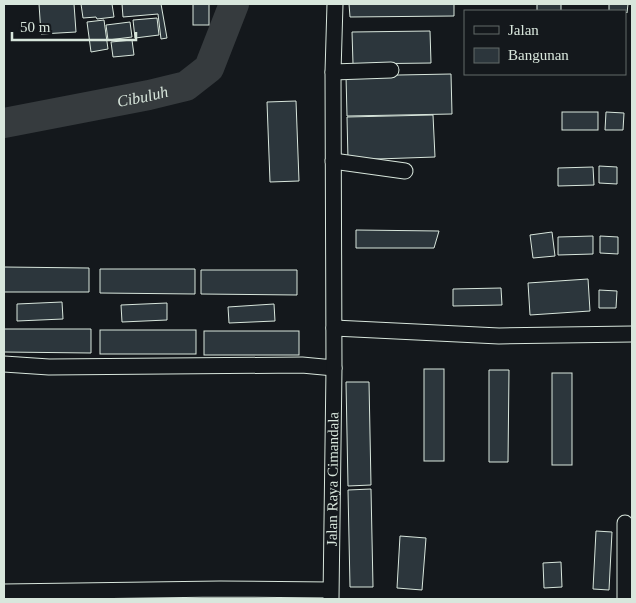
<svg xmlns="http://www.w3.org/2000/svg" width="636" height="603" font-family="'Times New Roman',serif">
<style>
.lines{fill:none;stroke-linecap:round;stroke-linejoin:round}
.river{stroke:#363b3e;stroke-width:30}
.building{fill:#2c363c;stroke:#d8e6dc}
.street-casing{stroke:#d8e6dc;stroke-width:17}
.street{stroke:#14181c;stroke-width:15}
.labels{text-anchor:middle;stroke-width:4;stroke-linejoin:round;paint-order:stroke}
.street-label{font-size:15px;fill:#d8e6dc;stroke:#14181c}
.water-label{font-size:16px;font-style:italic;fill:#d8e6dc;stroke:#14181c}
</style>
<rect width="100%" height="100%" fill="#14181c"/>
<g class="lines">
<path class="river" id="s1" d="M4,123L149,95L186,86L209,68L234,4"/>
</g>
<g class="building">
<polygon points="39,4 74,4 76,32 41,34"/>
<polygon points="81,4 112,4 114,17 97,19 96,17 83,18"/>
<polygon points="122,4 161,4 167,38 161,39 158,14 123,17"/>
<rect x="193" y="4" width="16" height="21"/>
<polygon points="349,4 454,4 454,16 350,17"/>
<rect x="537" y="4" width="24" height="7"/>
<polygon points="609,4 628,4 627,13 625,11 609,11"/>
<polygon points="157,18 159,35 135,38 133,20"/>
<polygon points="104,20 108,49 91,52 87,22"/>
<polygon points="130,22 132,37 108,40 106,25"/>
<polygon points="430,31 431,63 353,64 352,32"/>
<polygon points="132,40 134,55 113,57 111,42"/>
<polygon points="451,74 452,114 347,116 346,76"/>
<polygon points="296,101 299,181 270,182 267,102"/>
<rect x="562" y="112" width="36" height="18"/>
<polygon points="606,112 624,113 623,130 605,130"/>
<polygon points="433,115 435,157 348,160 347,117"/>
<polygon points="599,166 617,167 617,184 599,183"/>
<polygon points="593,167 594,185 558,186 558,168"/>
<polygon points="356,230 439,231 434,248 356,248"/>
<polygon points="552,232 555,256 533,258 530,235"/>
<polygon points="593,236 593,254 558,255 558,237"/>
<polygon points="600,236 618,237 618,254 600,253"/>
<polygon points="4,267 89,268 89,292 4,292"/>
<polygon points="100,269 195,269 195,294 100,293"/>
<polygon points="201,270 297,270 297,295 201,294"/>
<polygon points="588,279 590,311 530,315 528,283"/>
<polygon points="501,288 502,305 453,306 453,289"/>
<polygon points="599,290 617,291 616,308 599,308"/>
<polygon points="62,302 63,319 17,321 17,304"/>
<polygon points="167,303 167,320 122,322 121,305"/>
<polygon points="274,304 275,321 229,323 228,307"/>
<polygon points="4,329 91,329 91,353 4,352"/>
<rect x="100" y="330" width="96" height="24"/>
<rect x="204" y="331" width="95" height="24"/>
<rect x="424" y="369" width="20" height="92"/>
<polygon points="489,370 509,370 508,462 489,462"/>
<rect x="552" y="373" width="20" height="92"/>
<polygon points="346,382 369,382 371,485 348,486"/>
<polygon points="371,489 373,587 350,587 348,490"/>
<polygon points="596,531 612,532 609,590 593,589"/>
<polygon points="400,536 426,538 422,590 397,588"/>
<polygon points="561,562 562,587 544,588 543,563"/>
</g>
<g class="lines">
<g class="street-casing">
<g id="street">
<polyline points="333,72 391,70"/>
<polyline points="333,161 405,171"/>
<polyline points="334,328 499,336 632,334"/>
<polyline points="4,364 49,367 302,365 334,368"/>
<polyline points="4,592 220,589 330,590"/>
<path id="s2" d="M331,599L334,368L333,72L335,4"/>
<polyline points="625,599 625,523"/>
</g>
</g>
<use href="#street" class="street"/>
</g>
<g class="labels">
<g class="street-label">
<text dy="5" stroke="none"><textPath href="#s2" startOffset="120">Jalan Raya Cimandala</textPath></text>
</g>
<g class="water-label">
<text dy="6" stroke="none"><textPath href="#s1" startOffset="141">Cibuluh</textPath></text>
</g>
</g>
<rect width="636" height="603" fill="none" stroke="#d8e6dc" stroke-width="10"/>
<rect x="464" y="10" width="162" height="65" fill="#14181c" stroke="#626a69"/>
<rect x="474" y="26" width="25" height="8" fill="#14181c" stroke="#626a69"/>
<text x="508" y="35" font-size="15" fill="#d8e6dc">Jalan</text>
<rect x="474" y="48" width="25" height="15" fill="#2c363c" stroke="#626a69"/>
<text x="508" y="60" font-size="15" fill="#d8e6dc">Bangunan</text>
<path d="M12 32v8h124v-8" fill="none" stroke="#d8e6dc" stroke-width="2.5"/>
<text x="20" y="32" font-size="15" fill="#d8e6dc" stroke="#14181c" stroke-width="4" paint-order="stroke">50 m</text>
</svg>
